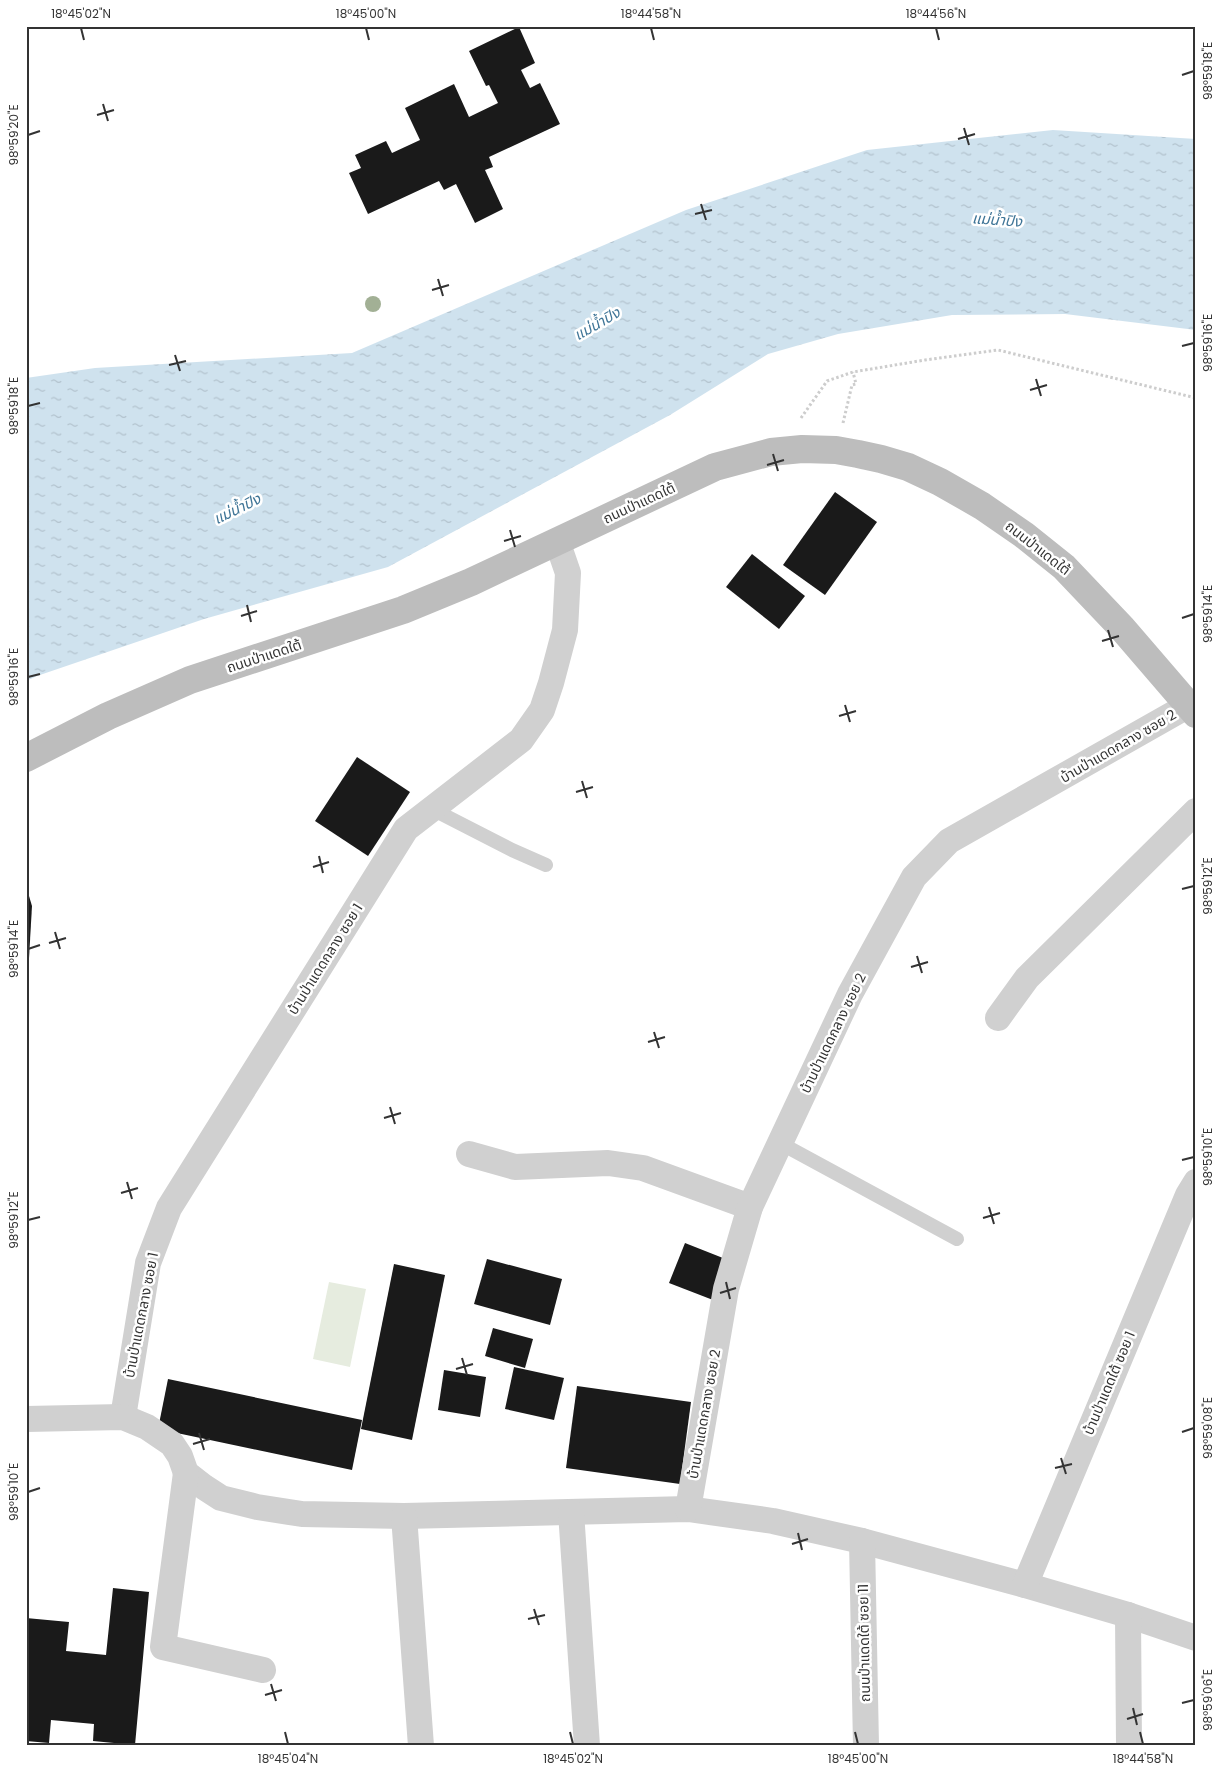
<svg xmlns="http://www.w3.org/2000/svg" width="1222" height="1772" font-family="Poppins,'Noto Sans Thai',sans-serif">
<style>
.pitch{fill:#e6ecdf}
.water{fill:url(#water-ripples)}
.building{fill:#1a1a1a}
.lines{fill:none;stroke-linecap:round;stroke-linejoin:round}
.path{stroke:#cdcdcd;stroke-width:3;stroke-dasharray:2.5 2.5;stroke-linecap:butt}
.lane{stroke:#d0d0d0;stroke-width:14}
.street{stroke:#d0d0d0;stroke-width:26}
.secondary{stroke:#bdbdbd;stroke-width:28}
.tree{fill:#a2b095}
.ticks{fill:none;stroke:#333;stroke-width:2}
.labels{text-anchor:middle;stroke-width:5;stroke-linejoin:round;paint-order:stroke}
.street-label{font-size:14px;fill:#333;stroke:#fff}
.water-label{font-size:15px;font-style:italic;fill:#3f7597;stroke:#fff}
.neatline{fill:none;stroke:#333;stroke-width:2}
.ticks-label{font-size:12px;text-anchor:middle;fill:#333}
</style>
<defs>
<pattern id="water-ripples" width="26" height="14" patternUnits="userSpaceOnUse" patternTransform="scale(1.25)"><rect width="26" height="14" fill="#cfe2ee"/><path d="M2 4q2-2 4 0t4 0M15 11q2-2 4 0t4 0" fill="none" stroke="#b2c2cd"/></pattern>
</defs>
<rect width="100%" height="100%" fill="#fff"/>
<polygon class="pitch" points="329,1282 366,1289 350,1367 313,1359"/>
<polygon class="water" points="1053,130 1196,139 1196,330 1065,314 952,315 838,334 768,354 670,415 388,567 204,619 37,676 26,681 26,378 95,368 352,353 686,210 867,150"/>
<g class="building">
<polygon points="519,27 535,63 521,70 530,88 540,83 560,124 489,157 493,167 485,170 503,209 475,223 456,184 444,190 439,181 368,214 349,173 361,168 355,155 386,141 392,153 420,140 405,108 454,84 469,117 498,103 489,85 486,86 469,51"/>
<polygon points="835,492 877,522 825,595 783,565"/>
<polygon points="752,554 805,596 779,629 726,587"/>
<polygon points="357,757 410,792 368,856 315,821"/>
<polygon points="26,886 32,906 29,958 26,959"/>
<polygon points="685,1243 728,1260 713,1300 669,1283"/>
<polygon points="487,1259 562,1279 550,1325 474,1304"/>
<polygon points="394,1264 445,1275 412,1440 361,1429"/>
<polygon points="493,1328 533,1339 525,1368 485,1356"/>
<polygon points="514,1367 564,1378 554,1420 505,1409"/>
<polygon points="444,1370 486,1377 480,1417 438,1410"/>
<polygon points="168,1379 362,1420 352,1470 158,1429"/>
<polygon points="577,1386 691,1402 680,1484 566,1468"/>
<polygon points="113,1588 149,1592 135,1745 93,1741 94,1724 51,1720 49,1743 26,1741 26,1618 69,1622 66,1651 106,1655"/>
</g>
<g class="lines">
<g class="path">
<polyline points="801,418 827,381 853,372 925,360 998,350 1196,398"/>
<polyline points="843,423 852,385 856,384 853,372"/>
</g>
<g class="lane">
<polyline points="432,809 512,850 546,865"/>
<polyline points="780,1143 957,1239"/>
</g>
<g class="street">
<polyline points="998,1018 1027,978 1196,811"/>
<polyline points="469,1154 515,1167 608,1163 643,1168 750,1207"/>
<polyline points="123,1417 148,1263 169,1208 406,829 521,740 542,710 551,683 565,630 568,573 557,541"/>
<polyline points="26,1419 123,1417 147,1427 172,1444 180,1456 186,1473 204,1487 221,1498 257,1507 302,1514 404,1516 688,1509 773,1521 862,1541 1025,1585 1128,1615 1196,1638"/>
<polyline points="186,1473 163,1647 263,1670"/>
<polyline points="688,1509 726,1289 750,1207 850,994 914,877 949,841 1189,705"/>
<polyline points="571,1512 587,1746"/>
<polyline points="404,1516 421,1746"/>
<polyline points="862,1541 866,1746"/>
<polyline points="1025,1585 1155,1274 1188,1195 1196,1182"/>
<polyline points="1128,1615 1129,1746"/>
</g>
<polyline class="secondary" points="26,758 108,716 190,680 403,610 471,582 715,467 771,452 802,449 836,450 858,454 881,459 908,467 940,482 982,506 1024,535 1064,567 1122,628 1196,714"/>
</g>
<circle class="tree" cx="373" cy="304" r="8"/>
<path class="ticks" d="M81,28L84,40M366,28L369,40M651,28L654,40M936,28L939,40M1182,75L1194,71M103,104L108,121M97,115L114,110M964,128L969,145M28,135L40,131M958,139L975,134M701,204L706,220M695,214L712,210M438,279L443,296M432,290L449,285M1182,346L1194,343M175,355L180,371M169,365L186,361M1036,379L1041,396M1030,390L1047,385M28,406L40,403M773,454L778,471M767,465L784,460M510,530L515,547M504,541L521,536M247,605L251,622M241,616L257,611M1182,618L1194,614M1108,630L1113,647M1102,641L1119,636M28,677L40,674M845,705L850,722M839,716L856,711M582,781L587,798M576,792L593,787M319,856L323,873M313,867L329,862M1182,889L1194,886M55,932L60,949M49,943L66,938M28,949L40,945M917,956L922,973M911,967L928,962M654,1032L659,1048M648,1042L665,1037M390,1107L395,1124M384,1118L401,1113M1182,1160L1194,1157M127,1182L132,1199M121,1193L138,1188M989,1207L994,1224M983,1218L1000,1213M28,1220L40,1217M726,1282L730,1299M720,1293L736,1288M462,1358L467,1375M456,1369L473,1364M1182,1432L1194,1428M199,1433L204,1450M193,1444L210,1439M1061,1458L1066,1474M1055,1468L1072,1464M28,1492L40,1488M798,1533L802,1550M792,1544L808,1539M534,1609L539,1625M528,1619L545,1615M271,1684L276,1701M265,1695L282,1690M1182,1703L1194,1700M1133,1708L1137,1725M1127,1719L1143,1714M285,1732L288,1744M570,1732L573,1744M855,1732L858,1744M1140,1732L1143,1744"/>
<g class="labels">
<g class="street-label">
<text transform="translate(639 503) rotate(-25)" y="5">ถนนป่าแดดใต้</text>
<text transform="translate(1038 548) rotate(38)" y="5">ถนนป่าแดดใต้</text>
<text transform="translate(264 656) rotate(-18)" y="5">ถนนป่าแดดใต้</text>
<text transform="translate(1118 746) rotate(-30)" y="5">บ้านป่าแดดกลาง ซอย 2</text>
<text transform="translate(325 959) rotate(-58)" y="5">บ้านป่าแดดกลาง ซอย 1</text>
<text transform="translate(833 1033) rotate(-64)" y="5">บ้านป่าแดดกลาง ซอย 2</text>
<text transform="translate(141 1315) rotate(-79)" y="5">บ้านป่าแดดกลาง ซอย 1</text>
<text transform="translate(1109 1383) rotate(-67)" y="5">บ้านป่าแดดใต้ ซอย 1</text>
<text transform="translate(704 1414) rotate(-80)" y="5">บ้านป่าแดดกลาง ซอย 2</text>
<text transform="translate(864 1643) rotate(-91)" y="5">ถนนป่าแดดใต้ ซอย 11</text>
</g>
<g class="water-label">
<text transform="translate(997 220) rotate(4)" y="5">แม่น้ำปิง</text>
<text transform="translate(597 324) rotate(-30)" y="5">แม่น้ำปิง</text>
<text transform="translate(237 509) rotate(-26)" y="5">แม่น้ำปิง</text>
</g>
</g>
<rect width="1222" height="1772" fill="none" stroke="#ffffff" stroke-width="55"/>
<rect x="28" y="28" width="1166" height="1716" class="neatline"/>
<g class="ticks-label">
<text x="81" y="18">18°45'02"N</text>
<text x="366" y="18">18°45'00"N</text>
<text x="651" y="18">18°44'58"N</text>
<text x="936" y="18">18°44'56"N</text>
<text transform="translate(1208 71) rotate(-90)" y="4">98°59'18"E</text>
<text transform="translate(14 135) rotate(-90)" y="4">98°59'20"E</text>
<text transform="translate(1208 343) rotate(-90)" y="4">98°59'16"E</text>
<text transform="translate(14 406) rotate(-90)" y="4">98°59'18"E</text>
<text transform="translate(1208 614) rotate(-90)" y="4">98°59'14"E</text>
<text transform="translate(14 677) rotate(-90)" y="4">98°59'16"E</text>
<text transform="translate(1208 886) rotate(-90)" y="4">98°59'12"E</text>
<text transform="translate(14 949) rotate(-90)" y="4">98°59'14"E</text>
<text transform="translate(1208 1157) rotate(-90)" y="4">98°59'10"E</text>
<text transform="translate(14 1220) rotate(-90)" y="4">98°59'12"E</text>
<text transform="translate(1208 1428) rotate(-90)" y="4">98°59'08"E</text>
<text transform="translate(14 1492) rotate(-90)" y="4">98°59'10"E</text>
<text transform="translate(1208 1700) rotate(-90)" y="4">98°59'06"E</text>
<text x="288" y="1763">18°45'04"N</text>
<text x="573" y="1763">18°45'02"N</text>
<text x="858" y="1763">18°45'00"N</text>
<text x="1143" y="1763">18°44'58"N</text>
</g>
</svg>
